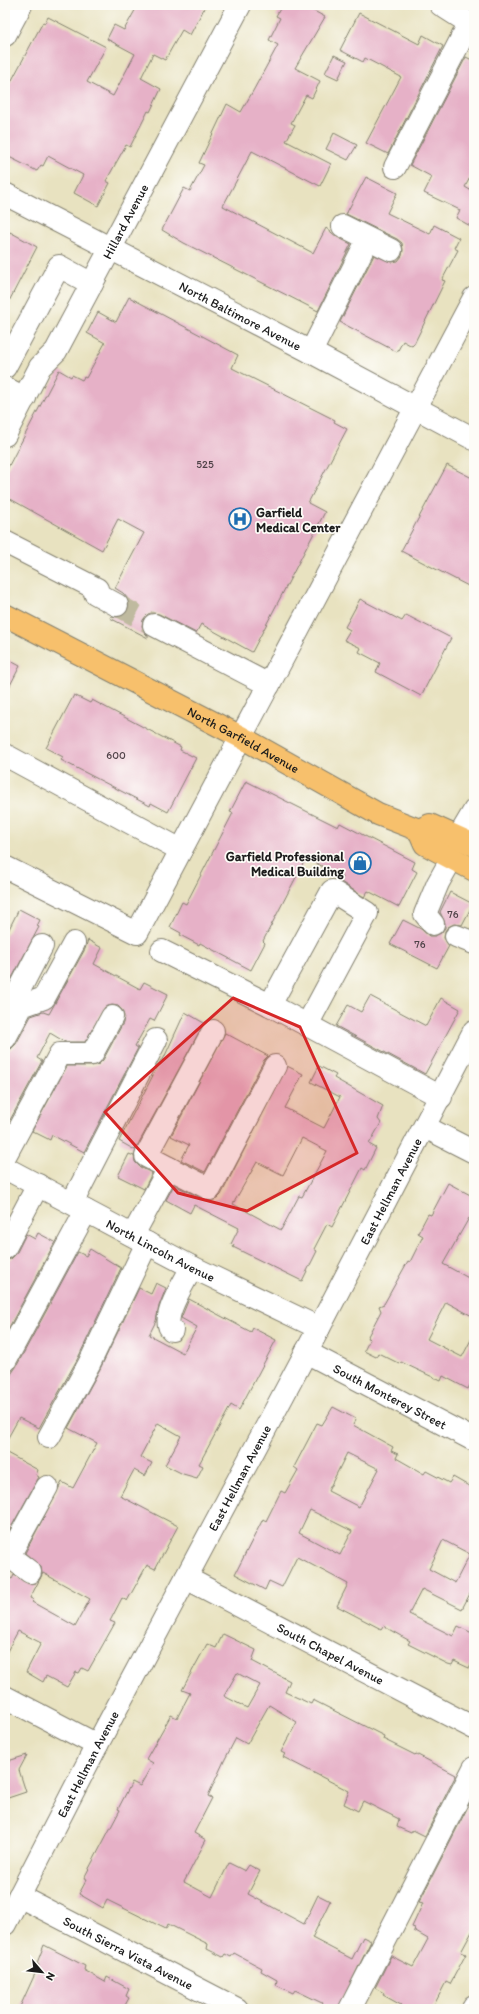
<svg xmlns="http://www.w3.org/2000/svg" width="479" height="2014" font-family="Itim,sans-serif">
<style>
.building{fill:#e6b1c7;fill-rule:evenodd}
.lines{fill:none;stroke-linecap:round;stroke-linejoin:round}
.minor-tunnel{stroke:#bfba9f;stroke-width:22;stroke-dasharray:22 11;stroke-linecap:butt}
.minor-casing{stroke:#827f6e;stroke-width:24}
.major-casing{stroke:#827f6e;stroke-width:24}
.minor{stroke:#fff;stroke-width:22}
.major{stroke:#f7c06c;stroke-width:22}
.marked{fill:#d62828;fill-opacity:0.2;stroke:#d62828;stroke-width:3;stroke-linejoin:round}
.labels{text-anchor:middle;stroke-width:3.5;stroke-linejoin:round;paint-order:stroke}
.number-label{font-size:11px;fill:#4e4147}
.street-label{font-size:13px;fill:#1c1c1c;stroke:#fdfcf7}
.poi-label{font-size:13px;font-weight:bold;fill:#1c1c1c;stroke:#fdfcf7;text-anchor:start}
</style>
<rect width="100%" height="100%" fill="#fdfcf7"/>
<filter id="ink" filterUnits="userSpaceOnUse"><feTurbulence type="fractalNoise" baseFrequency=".025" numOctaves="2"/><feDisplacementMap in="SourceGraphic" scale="8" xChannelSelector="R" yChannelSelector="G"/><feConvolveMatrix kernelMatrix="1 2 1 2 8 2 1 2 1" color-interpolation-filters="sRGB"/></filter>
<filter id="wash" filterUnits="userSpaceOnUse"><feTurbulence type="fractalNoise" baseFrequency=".012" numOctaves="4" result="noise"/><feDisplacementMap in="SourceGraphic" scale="16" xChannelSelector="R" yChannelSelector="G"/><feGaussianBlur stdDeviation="0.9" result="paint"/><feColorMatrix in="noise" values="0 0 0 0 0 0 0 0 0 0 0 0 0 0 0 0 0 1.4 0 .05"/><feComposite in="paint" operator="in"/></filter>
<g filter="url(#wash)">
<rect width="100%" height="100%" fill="#e8e2c0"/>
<g id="blocks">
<g class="building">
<polygon points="138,5 206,5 190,35 182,30 165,60 153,54 141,78 161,89 150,112 148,111 130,147 126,145 106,181 110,183 98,206 74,193 83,175 48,156 43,166 41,165 37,171 5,155 5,93 43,22 45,23 48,17 106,47 87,82 113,96 135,54 107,39 114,25 124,30"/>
<polygon points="282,5 303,5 325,17 295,68 320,81 312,98 306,95 291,123 295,125 286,141 331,164 320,186 252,151 223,206 313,253 326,228 337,237 351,244 318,311 184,243 162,230 184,188 190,191 204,165 199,163 227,104 241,112 253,91 278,45 269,40 280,18 276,16"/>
<polygon points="359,13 419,44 423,35 443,46 388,154 366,143 401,77 365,58 363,62 340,50"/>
<polygon points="334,55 347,61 338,79 325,73"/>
<polygon points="466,57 474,61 474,170 465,187 470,190 474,182 474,228 456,218 460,210 424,193 432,177 410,165"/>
<polygon points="334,133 357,145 348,160 326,149"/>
<polygon points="366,177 397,193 387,213 430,234 434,225 459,238 454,248 458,250 442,280 445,281 414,344 412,346 403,341 397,352 340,322 374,255 392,262 398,261 402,256 403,250 402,243 397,239 346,214"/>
<polygon points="10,232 37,247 5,309 5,241"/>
<polygon points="129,297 238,355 232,368 335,420 334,422 347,429 308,503 325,512 252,652 201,624 196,633 159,614 153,613 148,614 143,620 142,626 144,632 148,636 148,638 110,618 111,616 117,617 123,616 128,611 129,604 128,599 123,593 115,588 144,533 118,519 102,550 5,496 5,473 59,370 71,377 72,375 82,380 84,377 86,378 105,343 87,333 98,312 116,322"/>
<polygon points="447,465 474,479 474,589 401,551"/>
<polygon points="360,599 402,621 406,615 451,638 421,696 376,672 380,663 359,652 361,648 344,640 350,630 345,627"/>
<polygon points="5,658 20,666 5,695"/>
<polygon points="74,695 90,703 92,700 181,747 180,750 196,758 168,812 151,803 150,806 61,760 63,757 46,748"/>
<polygon points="246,781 338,827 340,823 415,862 412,869 417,872 399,907 368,891 364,897 341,882 343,877 306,858 263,941 265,943 251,970 200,943 199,945 180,935 181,933 170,927 182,902 186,904 233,813 230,812"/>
<polygon points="450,892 473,904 462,925 454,924 448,927 445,931 444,938 449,946 437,968 390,944 403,920 421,929 429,936 435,936 441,933 445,928 445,923 440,912"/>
<polygon points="19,909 40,920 37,926 39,927 5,991 5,937"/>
<polygon points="88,940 102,948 94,964 140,989 144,982 168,994 154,1021 150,1019 135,1046 138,1048 84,1152 52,1135 50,1140 32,1131 67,1066 92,1066 99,1064 103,1060 123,1023 124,1016 122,1010 118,1006 112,1005 105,1007 85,1042 65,1042 50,1033 37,1058 42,1061 10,1120 5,1117 5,1050 11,1049 16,1044 31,1016 43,1012 49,1014 85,949"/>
<polygon points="370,996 426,1026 441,998 460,1009 425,1074 336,1026 348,1005 361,1012"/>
<polygon points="185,1012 204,1023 135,1150 119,1141 161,1060 163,1060"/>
<polygon points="225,1033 268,1056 264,1060 205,1172 181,1160 189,1145 171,1136"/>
<path d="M287,1066L303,1074L285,1108L324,1128L340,1097L311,1082L319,1066L336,1075L334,1078L383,1106L378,1119L381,1123L369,1144L376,1148L365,1170L362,1168L332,1227L327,1224L314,1249L317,1251L302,1281L233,1247L234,1245L231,1244L239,1228L194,1205L190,1213L166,1200L174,1185L205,1200L211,1201L217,1199L221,1195ZM302,1138L327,1151L302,1197L299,1196L281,1230L233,1204L257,1162L283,1175Z"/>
<polygon points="129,1154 134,1156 135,1162 140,1167 152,1173 144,1189 118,1176"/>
<polygon points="448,1183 474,1197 474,1221 469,1218 443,1264 474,1281 474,1317 446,1302 427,1339 462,1357 474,1334 474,1387 470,1385 468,1389 443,1376 441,1381 401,1362 400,1364 378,1353 376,1357 364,1351 370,1339 367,1338 381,1311 379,1306 384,1304 408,1261 410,1262 423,1236 418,1233 428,1214 431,1215"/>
<polygon points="38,1233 55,1242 6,1333 5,1260 11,1259 16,1254 26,1234 35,1239"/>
<polygon points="90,1249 121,1268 78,1358 39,1428 19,1418 5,1443 5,1383 16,1367 78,1252 86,1256"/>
<path d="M156,1283L166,1288L159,1306L156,1321L149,1335L183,1353L197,1327L181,1318L189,1299L251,1332L253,1328L276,1340L239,1410L231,1405L199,1464L203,1466L197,1478L183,1474L165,1465L181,1436L158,1423L140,1457L152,1463L145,1476L134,1470L120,1496L178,1526L155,1569L147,1565L127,1601L122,1598L110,1621L115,1623L88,1671L82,1668L79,1673L76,1672L67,1687L46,1676L43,1682L26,1672L41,1643L18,1631L5,1655V1575L12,1579L14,1575L29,1584L35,1583L40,1579L42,1573L41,1567L25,1553L62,1482L73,1488L97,1443L68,1428L100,1369L139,1288L151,1294ZM43,1573L90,1599L75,1626L32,1602L34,1600L30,1598Z"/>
<path d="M333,1407L356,1419L353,1425L393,1447L391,1451L398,1454L396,1458L424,1474L426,1471L449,1483L453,1477L474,1489V1586L462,1609L422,1589L409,1614L453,1636L458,1626L474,1634V1658L469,1668L454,1661L452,1665L448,1664L408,1644L410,1641L383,1626L381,1629L337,1606L348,1584L297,1557L282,1587L269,1581L265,1590L235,1574L263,1519L266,1521L281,1491L285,1493L298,1470L294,1467L317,1423L322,1425ZM347,1453L379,1469L359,1507L328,1491ZM310,1510L352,1531L340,1555L299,1533ZM443,1540L470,1554L455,1583L429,1569Z"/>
<polygon points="5,1452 38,1470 36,1475 39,1477 9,1531 5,1529"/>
<path d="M223,1634L256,1650L252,1661L290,1681L285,1692L311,1704L313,1700L384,1736L383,1739L415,1755L416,1754L456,1775L425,1836L413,1830L411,1833L397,1827L399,1819L363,1801L358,1811L344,1804L349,1791L283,1757L285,1754L281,1752L297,1722L269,1705L247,1744L236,1738L224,1761L208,1796L212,1798L194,1833L206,1840L184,1882L212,1897L229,1863L245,1871L249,1865L260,1871L248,1894L304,1924L318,1895L330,1901L312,1938L352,1959L363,1937L371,1941L338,2009H319L322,2003L295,1990L293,1993L276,1985L277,1980L261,1971L262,1968L234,1953L231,1957L225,1954L223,1957L207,1949L208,1944L168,1924L166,1929L107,1900L103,1908L79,1894L87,1879L84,1878L120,1810L118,1809L132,1782L140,1786L153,1763L146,1759L171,1715L177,1718L190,1693L182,1690L190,1675L207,1644L216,1648ZM237,1673L260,1685L247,1708L224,1696Z"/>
<polygon points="27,1755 19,1770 26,1792 5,1799 5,1762"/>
<polygon points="474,1795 474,1928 461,1952 466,1954 450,1984 446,1982 432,2009 399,2009 401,2005 383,1995 384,1993 375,1988 391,1956 413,1967 428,1939 414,1931 415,1928 412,1927 423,1903 419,1902"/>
<polygon points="44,1945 85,1966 84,1970 105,1982 107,1977 129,1989 126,1996 129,1998 123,2009 19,2009 39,1965 37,1963"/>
</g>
</g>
</g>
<g filter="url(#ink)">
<use href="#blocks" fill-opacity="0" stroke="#827f6e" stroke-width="1"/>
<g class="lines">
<polyline class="minor-tunnel" points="117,605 154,625"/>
<g class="minor-casing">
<g id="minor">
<polyline points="441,5 474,26"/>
<polyline points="5,35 21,5"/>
<polyline points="395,167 469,24"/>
<path id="s1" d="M5,194L311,352L474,439"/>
<polyline points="343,226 391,250"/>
<polyline points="311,352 368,239"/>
<polyline points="5,367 59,266 92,284"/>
<polyline points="5,388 25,398"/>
<path id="s2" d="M5,435L40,367L56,351L240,5"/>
<polyline points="5,542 97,589"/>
<polyline points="95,593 117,605"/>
<polyline points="154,625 269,685"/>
<polyline points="7,756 181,850"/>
<polyline points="458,838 474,811"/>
<polyline points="5,867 137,933 474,298"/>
<polyline points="433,924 425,914 438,883 452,858"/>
<polyline points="456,936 474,943"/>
<polyline points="162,951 270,1005 441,1097"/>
<polyline points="270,1005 332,891 367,913 307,1025"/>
<polyline points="6,1016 42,946"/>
<polyline points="5,1038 22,1006 44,998 74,943"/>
<polyline points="425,1127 474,1152"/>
<polyline points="5,1156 60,1054 92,1054 112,1017"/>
<path id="s3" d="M5,1168L192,1267L319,1328"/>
<polyline points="169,1168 146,1156 213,1031"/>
<polyline points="72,1203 156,1040"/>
<polyline points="133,1235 169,1168 210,1189 275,1066"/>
<polyline points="5,1248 38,1185"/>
<path d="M172,1330C159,1319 186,1280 192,1267"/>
<path id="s4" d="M306,1352L474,1440"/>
<polyline points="5,1361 86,1211"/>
<polyline points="49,1437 89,1364 147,1243"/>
<polyline points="9,1556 30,1572"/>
<polyline points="5,1558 9,1556 47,1487"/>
<path id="s5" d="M186,1578L474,1728"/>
<polyline points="5,1697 97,1745"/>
<path id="s6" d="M19,1896L237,2009"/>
<path id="s7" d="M5,1924L97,1745L319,1328L474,1031"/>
<polyline points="350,2009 474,1768"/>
<polyline points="473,2009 474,2006"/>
</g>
</g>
<g class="major-casing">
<g id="major">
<path id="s8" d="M5,615L241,737L378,814L419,830L425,844L474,870"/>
<polyline points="419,830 430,825 474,845"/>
</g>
</g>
<use href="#minor" class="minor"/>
<use href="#major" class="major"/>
</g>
</g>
<path class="marked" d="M233,998L300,1027L357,1153L247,1211L178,1193L105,1112Z"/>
<defs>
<g id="hospital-ring" transform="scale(1.15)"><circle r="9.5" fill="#fdfcf7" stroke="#1f6fb2" stroke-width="1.5"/><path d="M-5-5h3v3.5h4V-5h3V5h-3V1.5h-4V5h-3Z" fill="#1f6fb2"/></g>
<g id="shop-ring" transform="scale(1.15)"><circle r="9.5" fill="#fdfcf7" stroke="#1f6fb2" stroke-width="1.5"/><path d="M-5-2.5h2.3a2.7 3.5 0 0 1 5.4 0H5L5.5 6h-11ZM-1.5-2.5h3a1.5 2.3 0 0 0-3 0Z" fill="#1f6fb2"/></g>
</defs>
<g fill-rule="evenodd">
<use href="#hospital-ring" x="240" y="519"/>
<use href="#shop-ring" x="360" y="863"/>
</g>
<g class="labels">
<g class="number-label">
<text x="205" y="468">525</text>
<text x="116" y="759">600</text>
<text x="453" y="918">76</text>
<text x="420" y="948">76</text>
</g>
<g class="street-label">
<text dy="5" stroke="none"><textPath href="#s2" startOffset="246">Hillard Avenue</textPath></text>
<text dy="5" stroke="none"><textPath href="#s1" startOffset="265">North Baltimore Avenue</textPath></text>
<text dy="5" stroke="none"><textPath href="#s8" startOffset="269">North Garfield Avenue</textPath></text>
<text dy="5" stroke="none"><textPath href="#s7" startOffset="828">East Hellman Avenue</textPath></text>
<text dy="5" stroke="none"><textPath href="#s3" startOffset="176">North Lincoln Avenue</textPath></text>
<text dy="5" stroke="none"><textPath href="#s4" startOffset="95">South Monterey Street</textPath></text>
<text dy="5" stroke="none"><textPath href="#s7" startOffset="504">East Hellman Avenue</textPath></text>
<text dy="5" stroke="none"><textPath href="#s5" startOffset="163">South Chapel Avenue</textPath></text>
<text dy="5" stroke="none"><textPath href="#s7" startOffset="180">East Hellman Avenue</textPath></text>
<text dy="5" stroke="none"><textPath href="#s6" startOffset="123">South Sierra Vista Avenue</textPath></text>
</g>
<g class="poi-label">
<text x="256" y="517">Garfield<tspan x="256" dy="15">Medical Center</tspan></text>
<text x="344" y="861" text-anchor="end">Garfield Professional<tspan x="344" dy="15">Medical Building</tspan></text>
</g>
</g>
<rect width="479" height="2014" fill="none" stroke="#fdfcf7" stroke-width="20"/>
<g transform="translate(42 1972) rotate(118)" stroke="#fdfcf7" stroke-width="3" paint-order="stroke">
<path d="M0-3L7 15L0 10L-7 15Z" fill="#1c1c1c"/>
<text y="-6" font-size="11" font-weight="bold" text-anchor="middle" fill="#1c1c1c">N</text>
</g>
</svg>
